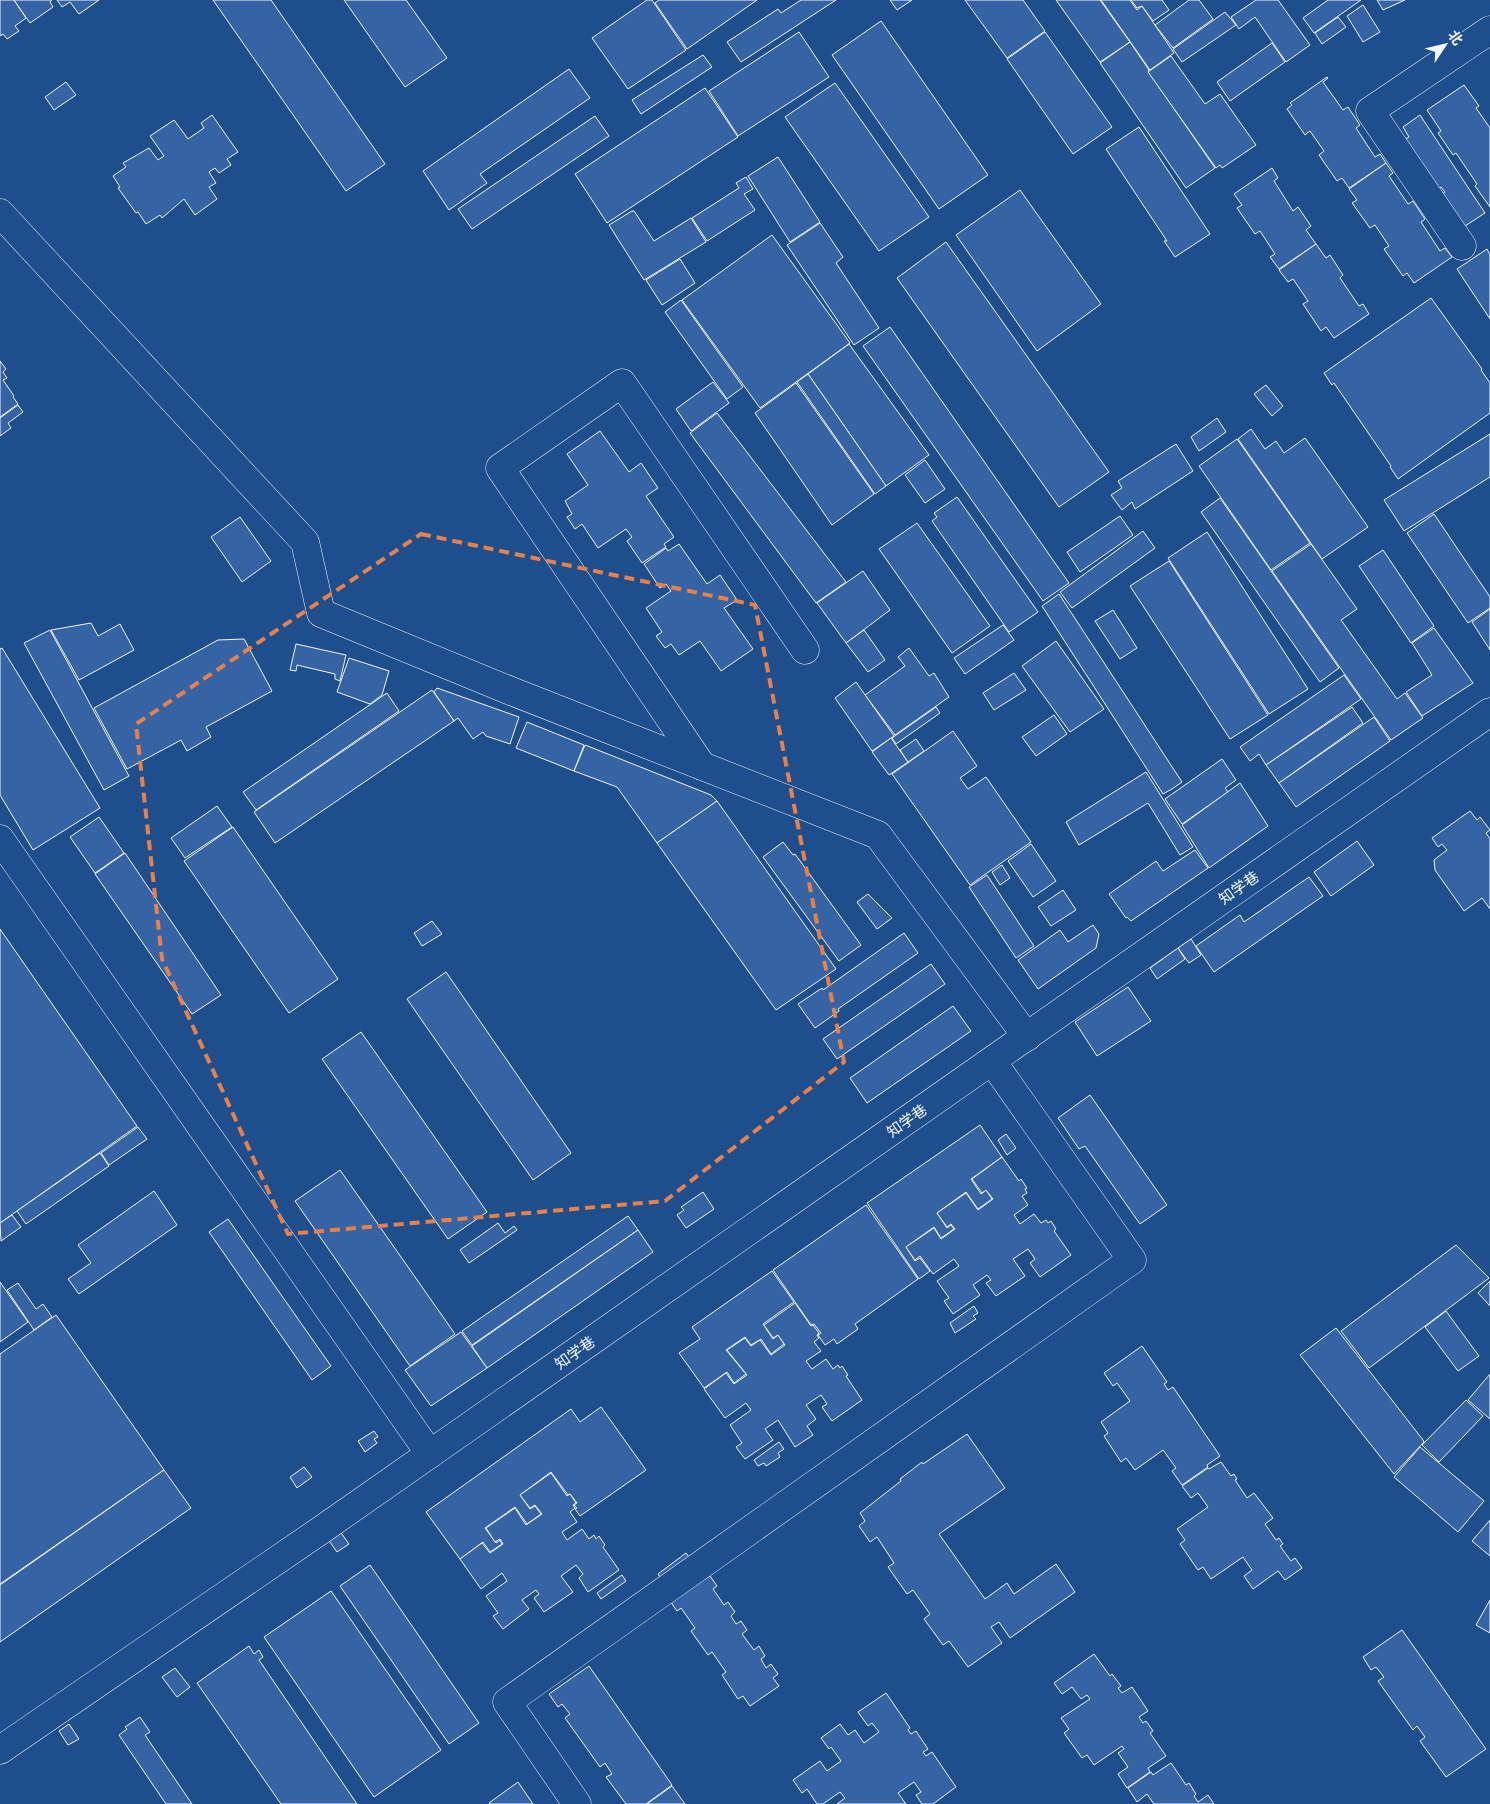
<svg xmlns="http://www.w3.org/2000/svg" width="1490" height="1804" font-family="'Alegreya Sans','Noto Sans SC',sans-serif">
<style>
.building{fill:#3563a3;stroke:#f2f6ff}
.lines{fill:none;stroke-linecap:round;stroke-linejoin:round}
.minor-casing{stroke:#f2f6ff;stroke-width:29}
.minor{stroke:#1f4e8c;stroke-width:28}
.marked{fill:none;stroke:#ea8049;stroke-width:4;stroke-dasharray:10 6;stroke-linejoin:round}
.labels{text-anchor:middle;stroke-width:4;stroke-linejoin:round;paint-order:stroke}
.street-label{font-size:15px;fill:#f2f6ff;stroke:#1f4e8c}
</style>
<rect width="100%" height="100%" fill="#1f4e8c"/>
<g class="building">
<polygon points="0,0 14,0 26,18 15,26 19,31 7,39 3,34 0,36"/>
<polygon points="14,0 52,0 50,2 53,7 30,23"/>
<polygon points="57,0 99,0 79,14 70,2 62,7"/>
<polygon points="213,0 271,0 385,164 346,191"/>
<polygon points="344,0 406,0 447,58 405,87"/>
<polygon points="647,0 652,0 686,50 628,89 592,38"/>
<polygon points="659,0 757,0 687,49 655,3"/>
<polygon points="801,0 836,0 741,62 727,42 778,9 781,13"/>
<polygon points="890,0 912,0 897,10"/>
<polygon points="965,0 1023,0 1045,31 1007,58"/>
<polygon points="1056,0 1100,0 1130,42 1100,62"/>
<polygon points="1101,0 1130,0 1137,10 1142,6 1174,53 1150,70"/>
<polygon points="1131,0 1162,0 1169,10 1153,21 1142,6 1137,8"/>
<polygon points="1189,0 1199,0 1213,19 1173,48 1155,25"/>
<polygon points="1256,0 1278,0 1310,45 1286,62 1255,17 1239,29 1231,17"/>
<polygon points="1328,0 1361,0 1314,33 1303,18"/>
<polygon points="1377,0 1405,0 1383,10"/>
<polygon points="1363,5 1380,32 1363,42 1347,16"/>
<polygon points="1225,12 1236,25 1182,62 1173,49"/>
<polygon points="1338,17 1346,27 1322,44 1315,33"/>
<polygon points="881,21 988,175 939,209 832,55"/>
<polygon points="799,32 829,77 738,136 709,91"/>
<polygon points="1045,32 1112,127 1073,154 1007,59"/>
<polygon points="1130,42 1149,70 1148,71 1215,168 1186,188 1100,63"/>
<polygon points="1272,43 1285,62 1230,101 1217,82"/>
<polygon points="703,55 712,67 641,114 632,100"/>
<polygon points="1171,56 1205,104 1220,94 1256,145 1222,168 1220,165 1216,168 1148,72"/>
<polygon points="569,69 590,98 480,174 487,183 449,210 423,171"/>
<polygon points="1327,77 1328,78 1323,82 1343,110 1348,107 1360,125 1356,128 1375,157 1380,154 1386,163 1349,188 1342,178 1337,181 1319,155 1324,151 1310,131 1305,135 1287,109 1292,105 1290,103"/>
<polygon points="66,82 76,95 54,110 45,97"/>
<polygon points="835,83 929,217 879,251 785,117"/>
<polygon points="1464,85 1479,106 1476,108 1490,128 1490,207 1475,186 1477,184 1456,153 1453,155 1438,133 1441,131 1427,110"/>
<polygon points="705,88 738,137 607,223 575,174"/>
<polygon points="212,115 238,152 227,159 231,165 219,173 215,168 209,172 216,183 209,187 217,199 195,215 184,199 162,218 160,215 146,224 138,212 136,213 118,188 120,187 113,176 126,167 123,163 149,148 158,160 164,156 150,136 174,120 188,139 204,128 201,123"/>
<polygon points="1420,115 1485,213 1459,230 1438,197 1445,192 1441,187 1435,191 1402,141 1409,137 1403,127"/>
<polygon points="595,116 609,136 472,229 458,209"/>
<polygon points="1139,127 1210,234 1175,257 1164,241 1167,241 1106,149"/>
<polygon points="778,157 820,222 790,242 748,176"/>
<polygon points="1386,163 1393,173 1389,176 1408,204 1413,201 1425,219 1421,222 1440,251 1445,248 1452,257 1414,283 1407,273 1403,276 1384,249 1389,246 1375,225 1370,228 1352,203 1357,200 1349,189"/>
<polygon points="1272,168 1278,178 1274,181 1293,211 1298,207 1311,226 1306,230 1316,244 1279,269 1270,257 1275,254 1260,231 1255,234 1237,208 1242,205 1234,194"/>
<polygon points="746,177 753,189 744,194 755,210 707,241 692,218 739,188 736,183"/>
<polygon points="1020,190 1101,304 1037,351 956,235"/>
<polygon points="632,211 634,211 654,241 691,218 706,242 644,280 609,225"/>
<polygon points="820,223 843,257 836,263 879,328 854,345 787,245"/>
<polygon points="772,235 850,343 760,408 682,300"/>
<polygon points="946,242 1109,472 1059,507 897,278"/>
<polygon points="1316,244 1326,258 1330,255 1343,275 1340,278 1359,306 1363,304 1369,314 1334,338 1326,327 1321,331 1303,304 1308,301 1293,279 1288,282 1279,270"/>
<polygon points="1487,249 1490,255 1490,319 1457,269"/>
<polygon points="680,259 695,283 662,305 646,280"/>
<polygon points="1431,298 1482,369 1481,370 1490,383 1490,413 1398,479 1390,467 1391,466 1334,383 1332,385 1324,373"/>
<polygon points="681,300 743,387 727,399 665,312"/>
<polygon points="890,327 1069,583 1043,601 863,346"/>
<polygon points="849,344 929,455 886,486 808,374"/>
<polygon points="0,361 6,369 3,372 7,378 3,380 14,396 13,397 18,404 0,417"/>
<polygon points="808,374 886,486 875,494 797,382"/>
<polygon points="713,382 729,403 691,431 676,409"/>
<polygon points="796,383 874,494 832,525 755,413"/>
<polygon points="1266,385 1283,406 1272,416 1254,394"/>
<polygon points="18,405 23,412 8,423 11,428 0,436 0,418"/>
<polygon points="717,413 846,582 816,603 690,433"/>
<polygon points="1217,418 1226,432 1199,451 1191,437"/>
<polygon points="1251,429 1265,449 1276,441 1284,453 1305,438 1368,527 1322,559 1238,439"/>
<polygon points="600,431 629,472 641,463 658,488 646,496 674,537 664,544 666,547 642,563 627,541 632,537 626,529 598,548 582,524 575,529 567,517 572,514 565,501 588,485 567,454"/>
<polygon points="1490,434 1490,477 1404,531 1384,500"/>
<polygon points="1237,439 1310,543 1271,570 1199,466"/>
<polygon points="1176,444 1193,471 1135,509 1132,502 1122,510 1111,495 1122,488 1118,481"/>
<polygon points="925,460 945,489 925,503 905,475"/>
<polygon points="957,497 1038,612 1009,632 932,521 937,517 934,513"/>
<polygon points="1220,498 1339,668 1320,682 1201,512"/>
<polygon points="1434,514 1490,597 1490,608 1468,623 1407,533"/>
<polygon points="1120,516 1133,535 1080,572 1067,552"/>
<polygon points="240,517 271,561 242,582 211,537"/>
<polygon points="917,523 990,626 952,653 879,549"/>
<polygon points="1143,531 1155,548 1072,608 1060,592"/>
<polygon points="1207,532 1308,689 1269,714 1168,558"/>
<polygon points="679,544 707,584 720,575 737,600 724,608 753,649 721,671 700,641 679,655 671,644 665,648 656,636 662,632 646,608 671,591 666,584 660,588 644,564 666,548 668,551"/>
<polygon points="1311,544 1357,609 1341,620 1397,699 1405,693 1423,718 1391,740 1272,571"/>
<polygon points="1383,550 1434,626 1411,643 1359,566"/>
<polygon points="1169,561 1268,715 1230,739 1130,586"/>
<polygon points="863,571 890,610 846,643 817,603"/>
<polygon points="1059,594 1182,782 1172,789 1163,794 1042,606"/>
<polygon points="1490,609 1490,650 1472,622"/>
<polygon points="1113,610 1137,648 1120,659 1095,621"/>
<polygon points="91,623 98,636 120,624 134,650 79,680 51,630"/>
<polygon points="1003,625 1014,640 965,674 954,658"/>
<polygon points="1434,628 1473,683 1422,716 1406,692 1432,675 1412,643"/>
<polygon points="50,630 129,776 104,790 24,643"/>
<polygon points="864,630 885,660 868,672 846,643"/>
<polygon points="244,639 272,691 206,727 211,737 187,751 181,740 127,769 94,708 218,640"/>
<polygon points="1056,641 1104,709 1070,732 1022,666"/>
<polygon points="296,644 346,655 340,681 335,679 335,674 297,665 296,671 290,670"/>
<polygon points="2,648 100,808 33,850 0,795 0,649"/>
<polygon points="909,648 929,676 934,673 949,697 895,735 865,695 905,666 898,657"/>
<polygon points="349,658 389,671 382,695 370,704 337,692"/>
<polygon points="1014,673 1026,690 994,710 983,693"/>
<polygon points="1344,675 1361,699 1266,765 1259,754 1250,761 1240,747"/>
<polygon points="856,682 894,736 872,751 835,698"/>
<polygon points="437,688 519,717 510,744 486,736 483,732 473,739 458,718 454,721 434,692"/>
<polygon points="432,690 454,721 275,843 254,812"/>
<polygon points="387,693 399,711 256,810 243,792"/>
<polygon points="936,707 940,713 896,744 892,738"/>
<polygon points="1352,707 1363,723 1279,783 1266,765"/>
<polygon points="1054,715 1067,734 1036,756 1022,737"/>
<polygon points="1374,717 1390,741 1296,807 1279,783"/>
<polygon points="527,722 584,745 574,771 516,748"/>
<polygon points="953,731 977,766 960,778 968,789 986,777 1031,842 970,885 892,774"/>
<polygon points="891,738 908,762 889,775 872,752"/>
<polygon points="916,739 924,751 908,762 900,750"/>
<polygon points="585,745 711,795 717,801 657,843 617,787 574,771"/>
<polygon points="1222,759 1236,780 1225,788 1228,792 1182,824 1165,799"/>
<polygon points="1146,772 1193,847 1180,855 1148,803 1079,845 1066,822"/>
<polygon points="1240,783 1268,826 1209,868 1182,825"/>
<polygon points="717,801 836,969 776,1010 657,843"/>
<polygon points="217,806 232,827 185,858 171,838"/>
<polygon points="1470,811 1477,820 1480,817 1490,830 1486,833 1490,839 1490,909 1482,898 1464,911 1435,870 1434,860 1447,850 1442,844 1438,847 1432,838"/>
<polygon points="99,817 124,853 95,873 70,837"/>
<polygon points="233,827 338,979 289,1013 184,861"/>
<polygon points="1357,841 1374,865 1331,896 1314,872"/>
<polygon points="783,842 793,855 795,854 861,945 839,961 763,857"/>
<polygon points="1031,844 1056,881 1033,897 1008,861"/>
<polygon points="1195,850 1208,868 1131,921 1127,917 1126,918 1109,894 1156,861 1163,871"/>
<polygon points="125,853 221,995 192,1014 95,874"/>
<polygon points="1002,865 1010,878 1000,885 992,872"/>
<polygon points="987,875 1034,946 1016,958 969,887"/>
<polygon points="1309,877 1323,896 1214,972 1196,946 1240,915 1244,922"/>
<polygon points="1063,890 1076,910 1051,926 1038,907"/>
<polygon points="868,894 892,918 877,929 857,902"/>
<polygon points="432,921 442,934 422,946 414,933"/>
<polygon points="1093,925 1099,934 1096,948 1038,989 1018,960 1060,930 1068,942"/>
<polygon points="0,929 137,1126 0,1223"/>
<polygon points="904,933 918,953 838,1009 839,1011 815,1028 798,1004 822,988 823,990"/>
<polygon points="1191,939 1201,955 1189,963 1178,948"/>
<polygon points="1178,948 1185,959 1157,979 1150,968"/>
<polygon points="931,964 945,984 837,1059 823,1039"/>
<polygon points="446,972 571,1153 533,1180 407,999"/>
<polygon points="1128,987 1151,1021 1097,1056 1075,1022"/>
<polygon points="953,1006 971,1031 867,1103 850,1078"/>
<polygon points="361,1032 487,1212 448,1239 322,1059"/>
<polygon points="1090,1095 1167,1205 1140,1224 1085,1146 1079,1149 1058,1118"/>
<polygon points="980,1125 1002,1157 971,1179 981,1194 986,1190 992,1199 978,1209 966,1192 937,1213 947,1228 951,1225 954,1229 941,1238 934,1227 906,1247 915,1261 920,1258 930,1271 919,1279 867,1203"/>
<polygon points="138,1127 147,1139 109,1165 101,1153"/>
<polygon points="1006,1134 1016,1148 1007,1155 998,1140"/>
<polygon points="100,1153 109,1166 26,1224 17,1211"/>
<polygon points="1002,1157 1019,1181 1021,1179 1027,1188 1025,1189 1027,1193 1022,1196 1028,1205 1014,1215 1020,1224 1034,1214 1041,1223 1046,1220 1048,1223 1051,1221 1056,1229 1054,1231 1071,1255 1040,1277 1030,1263 1035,1259 1028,1249 1013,1259 1025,1276 996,1296 986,1283 991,1280 987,1275 973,1285 980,1295 953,1314 944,1301 949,1298 937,1281 959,1266 954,1259 933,1274 920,1256 915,1260 906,1247 934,1228 941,1239 955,1229 951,1224 947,1227 937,1213 966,1193 978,1210 993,1199 986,1190 982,1193 972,1179"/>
<polygon points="340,1170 455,1334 410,1366 295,1201"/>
<polygon points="154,1191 177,1225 79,1294 68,1279 91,1263 78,1245"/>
<polygon points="703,1192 714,1209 686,1228 677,1215 684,1210 681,1207"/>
<polygon points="866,1205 918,1279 855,1324 858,1329 837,1344 834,1339 825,1345 818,1335 821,1333 814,1324 811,1325 773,1270"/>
<polygon points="12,1215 21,1227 1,1241 0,1223"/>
<polygon points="628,1216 638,1230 472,1345 462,1331"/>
<polygon points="228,1219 331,1366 312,1380 209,1232"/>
<polygon points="498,1223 505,1233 514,1226 517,1230 469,1263 460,1250"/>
<polygon points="638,1230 653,1252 487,1368 472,1346"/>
<polygon points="1456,1245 1489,1278 1369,1368 1341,1331"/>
<polygon points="772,1271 794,1302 763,1324 773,1339 778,1335 784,1344 771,1354 761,1339 751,1345 745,1337 726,1350 746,1374 734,1383 727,1372 704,1388 679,1353 700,1339 692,1327"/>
<polygon points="1490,1281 1490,1306 1478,1293"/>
<polygon points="0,1282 28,1322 0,1342"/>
<polygon points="18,1283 36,1309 43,1304 52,1317 34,1330 7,1290"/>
<polygon points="795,1303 811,1326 813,1325 819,1333 817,1335 819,1338 814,1342 821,1351 806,1361 812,1369 826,1359 833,1369 838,1365 840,1368 842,1366 848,1375 846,1376 862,1400 832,1421 822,1407 827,1404 821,1395 806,1405 816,1419 807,1426 813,1435 795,1447 778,1420 765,1429 773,1440 745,1459 736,1447 742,1443 730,1425 751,1410 746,1403 725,1418 704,1389 726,1373 734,1384 747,1375 727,1350 745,1338 751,1346 760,1340 771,1355 785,1345 778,1335 773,1338 764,1325"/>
<polygon points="974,1306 978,1313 973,1316 976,1319 955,1333 950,1323"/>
<polygon points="1446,1311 1479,1356 1458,1371 1425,1327"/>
<polygon points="56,1315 164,1470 0,1584 0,1354"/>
<polygon points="1336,1328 1423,1440 1424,1442 1394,1474 1300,1355"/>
<polygon points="461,1332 487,1368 431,1406 405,1370"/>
<polygon points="1142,1346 1167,1382 1164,1384 1168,1390 1173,1387 1220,1456 1207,1465 1208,1467 1182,1485 1172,1471 1176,1468 1163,1450 1135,1470 1126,1458 1121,1462 1104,1436 1108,1433 1101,1422 1130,1401 1117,1383 1113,1386 1104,1373"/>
<polygon points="1490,1374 1490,1419 1468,1400"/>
<polygon points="1466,1400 1483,1416 1439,1462 1422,1445"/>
<polygon points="601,1407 646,1470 580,1516 575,1509 577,1508 574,1505 577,1503 570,1494 568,1495 551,1472 520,1495 530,1509 535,1506 541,1514 527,1524 515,1507 485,1528 496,1543 500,1540 502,1544 490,1552 483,1542 460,1559 426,1512 571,1409 580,1422"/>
<polygon points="374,1431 378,1437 374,1439 377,1443 365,1452 358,1441"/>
<polygon points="967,1434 1005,1488 939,1534 985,1599 1007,1583 1014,1594 1056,1564 1075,1592 1010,1638 999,1622 991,1627 1002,1643 968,1667 949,1641 943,1645 924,1619 930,1614 913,1590 907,1594 888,1567 894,1563 877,1537 870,1542 859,1526 865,1521 860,1513 901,1481 900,1479 922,1462 923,1464"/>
<polygon points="779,1442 784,1449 778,1453 780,1457 766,1466 764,1463 758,1466 754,1460"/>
<polygon points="1420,1447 1484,1501 1458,1532 1394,1477"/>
<polygon points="1221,1462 1231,1476 1234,1474 1237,1479 1235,1480 1247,1498 1254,1493 1273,1518 1265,1524 1276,1540 1279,1538 1283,1544 1280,1546 1291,1561 1295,1558 1302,1568 1285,1580 1278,1571 1253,1589 1244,1576 1252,1570 1243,1557 1211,1579 1203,1567 1198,1570 1180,1544 1185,1540 1177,1529 1208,1507 1198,1493 1191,1498 1182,1486 1208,1468 1209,1469"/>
<polygon points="304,1467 312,1477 297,1488 290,1477"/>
<polygon points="164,1470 191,1508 0,1642 0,1585"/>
<polygon points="551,1473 567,1496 570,1494 576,1503 573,1505 575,1508 570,1512 577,1522 562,1532 567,1540 582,1529 589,1539 594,1535 596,1539 599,1536 605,1545 603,1547 619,1570 588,1592 579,1578 583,1574 576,1565 561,1576 573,1592 544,1612 534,1598 539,1594 536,1590 522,1600 529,1609 503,1629 493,1616 498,1613 486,1596 507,1581 502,1573 481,1589 460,1559 482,1543 490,1553 503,1544 500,1539 495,1542 486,1528 515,1508 526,1525 542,1514 535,1505 530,1508 520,1495"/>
<polygon points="1490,1520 1490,1556 1472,1541"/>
<polygon points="339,1530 349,1544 337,1552 327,1538"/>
<polygon points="686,1553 705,1579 710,1576 717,1586 713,1589 724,1605 728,1602 735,1612 731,1616 736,1624 741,1621 747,1630 742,1634 754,1650 759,1646 765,1656 761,1659 766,1668 771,1664 778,1674 773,1678 779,1686 750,1706 743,1696 738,1699 722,1675 726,1672 712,1652 708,1655 691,1631 695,1628 681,1608 677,1611 661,1588 665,1585 658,1574"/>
<polygon points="370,1565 479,1723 449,1744 340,1586"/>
<polygon points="622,1575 626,1581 601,1599 597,1593"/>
<polygon points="331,1591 441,1750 374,1797 264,1637"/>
<polygon points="1490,1600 1490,1633 1476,1625"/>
<polygon points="1402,1630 1486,1749 1446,1777 1420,1741 1425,1737 1417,1726 1413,1730 1378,1681 1384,1677 1376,1667 1371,1670 1363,1657"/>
<polygon points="249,1646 254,1654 259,1650 263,1657 259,1660 357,1804 281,1804 197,1683"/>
<polygon points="1094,1654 1110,1676 1112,1674 1121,1686 1118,1688 1122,1693 1132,1687 1148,1711 1139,1717 1143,1723 1146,1721 1153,1731 1150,1733 1166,1756 1148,1768 1150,1772 1127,1788 1118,1774 1128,1767 1118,1753 1124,1749 1122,1746 1094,1765 1087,1755 1082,1758 1064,1733 1069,1729 1061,1718 1090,1699 1087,1695 1081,1699 1072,1687 1062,1694 1054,1683"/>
<polygon points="589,1666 672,1785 646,1804 626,1804 606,1777 612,1774 605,1763 600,1767 565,1718 570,1714 562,1704 558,1707 549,1694"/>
<polygon points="175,1668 190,1687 177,1697 162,1677"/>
<polygon points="886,1693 910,1728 908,1730 911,1734 916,1731 928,1749 923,1752 926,1756 932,1752 956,1787 933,1804 922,1804 916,1795 921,1792 914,1782 898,1793 906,1804 837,1804 845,1798 840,1792 823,1804 817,1804 807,1789 802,1793 793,1780 820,1761 827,1771 841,1761 831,1747 829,1749 821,1738 840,1724 848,1735 855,1730 864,1743 879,1732 872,1723 868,1726 858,1712"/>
<polygon points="140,1717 150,1732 145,1735 192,1804 166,1804 119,1735 127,1729 125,1727"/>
<polygon points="69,1724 79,1739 68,1745 59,1731"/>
<polygon points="1171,1763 1186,1785 1189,1783 1196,1794 1194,1796 1198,1802 1208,1795 1214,1804 1154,1804 1147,1794 1137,1802 1128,1788 1151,1772 1153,1775"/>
<polygon points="518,1782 533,1804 490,1804 489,1803"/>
<polygon points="672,1786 685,1804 647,1804"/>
</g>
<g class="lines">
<g class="minor-casing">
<g id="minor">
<polyline points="0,213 305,542 321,613 511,691 878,835 1027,1037"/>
<polyline points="1462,246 1370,111 1490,30"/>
<polyline points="702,766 500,468 622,383 805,650"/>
<polyline points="0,839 430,1454"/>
<polyline points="0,1750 324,1528 1490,712"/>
<polyline points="577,1804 507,1702 1132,1260 992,1061"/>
</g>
</g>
<use href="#minor" class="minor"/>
</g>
<path class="marked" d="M421,534L755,605L844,1062L665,1201L288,1234L162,959L136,724Z"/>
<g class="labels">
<g class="street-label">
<text transform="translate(1239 888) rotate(-35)" y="5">知学巷</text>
<text transform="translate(907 1121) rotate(-35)" y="5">知学巷</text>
<text transform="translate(575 1353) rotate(-35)" y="5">知学巷</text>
</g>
</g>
<g transform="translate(1445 45) rotate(55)" stroke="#1f4e8c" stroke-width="4" paint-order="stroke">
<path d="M0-4L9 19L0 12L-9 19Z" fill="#f2f6ff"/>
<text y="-8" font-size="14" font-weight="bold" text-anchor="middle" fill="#f2f6ff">北</text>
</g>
</svg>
